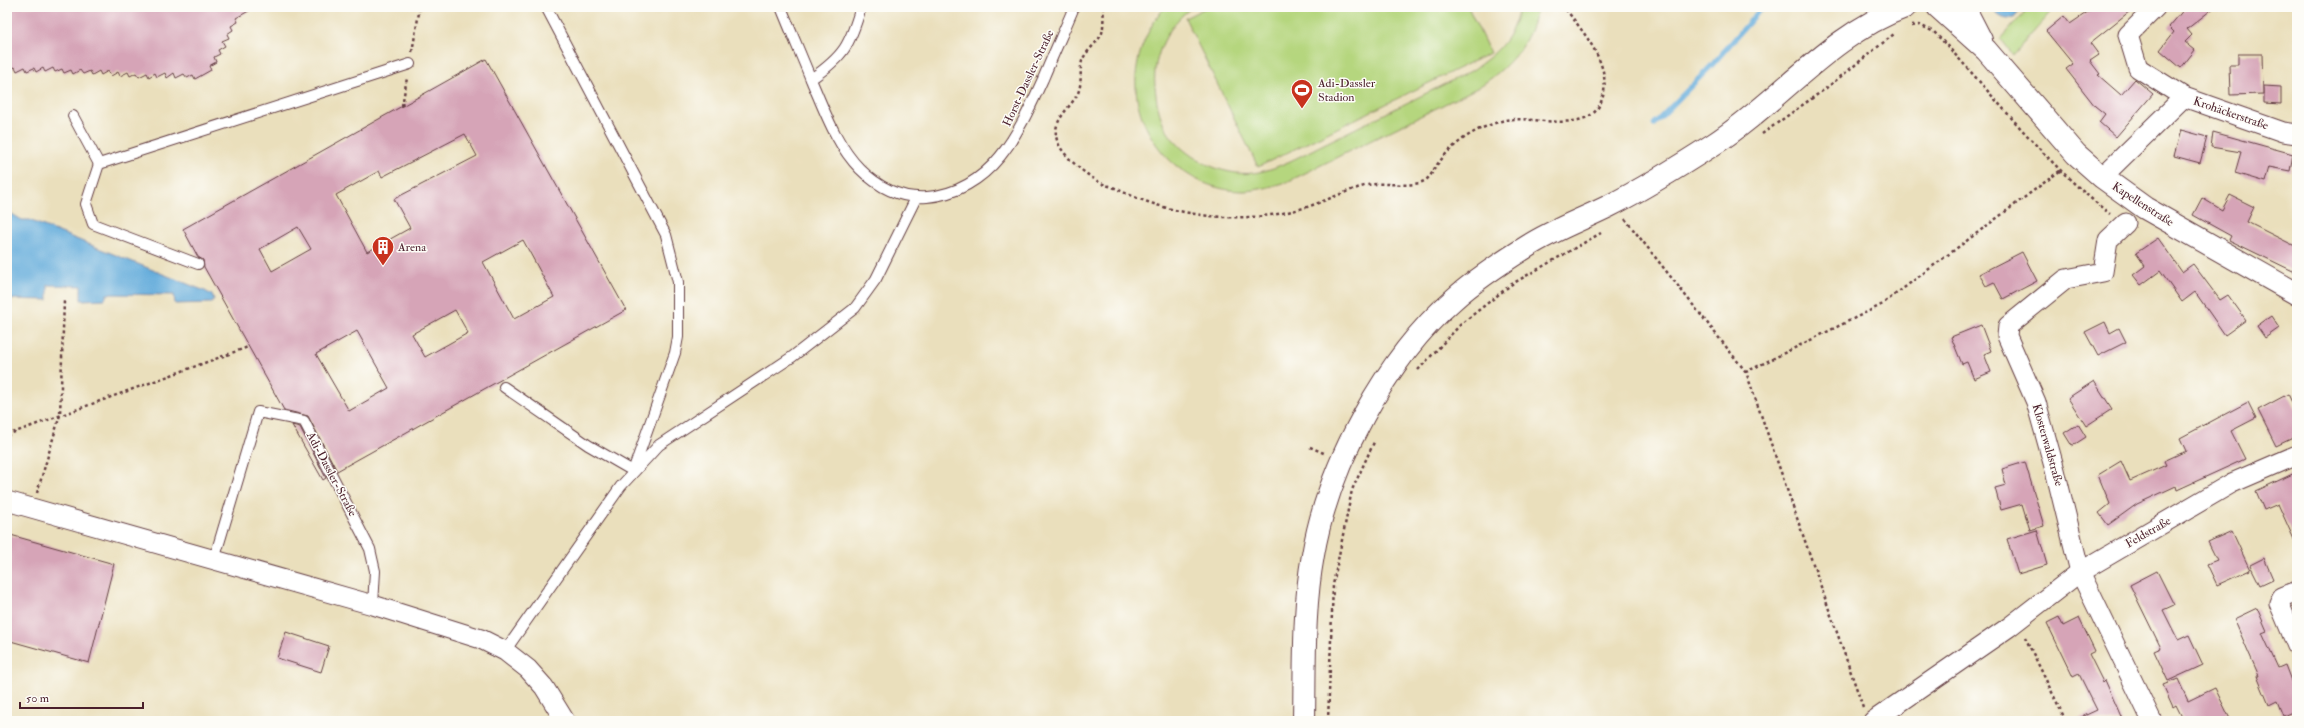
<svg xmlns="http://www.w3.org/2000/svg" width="2304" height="728" font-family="'IM FELL Double Pica',serif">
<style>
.green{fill:#b5d67e;stroke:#807a54}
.water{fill:#64acdb;stroke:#576683}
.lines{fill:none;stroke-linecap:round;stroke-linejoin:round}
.stream{stroke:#64acdb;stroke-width:5}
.building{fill:#d6a4b7;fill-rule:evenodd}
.lane-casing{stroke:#623c41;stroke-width:12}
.street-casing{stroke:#623c41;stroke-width:21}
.secondary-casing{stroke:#623c41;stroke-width:24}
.path{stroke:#623c41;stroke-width:2.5;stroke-dasharray:3 3;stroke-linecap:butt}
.lane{stroke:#fff;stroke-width:10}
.street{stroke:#fff;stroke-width:19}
.secondary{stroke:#fff;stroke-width:22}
.labels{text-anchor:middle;stroke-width:3;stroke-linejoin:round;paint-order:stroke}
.street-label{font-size:12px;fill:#4a1f2b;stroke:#fdfcf7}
.poi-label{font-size:12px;fill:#4a1f2b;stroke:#fdfcf7;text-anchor:start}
</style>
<rect width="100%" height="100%" fill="#fdfcf7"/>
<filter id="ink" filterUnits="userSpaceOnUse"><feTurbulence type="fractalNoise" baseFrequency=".025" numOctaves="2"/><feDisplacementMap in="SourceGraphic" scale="8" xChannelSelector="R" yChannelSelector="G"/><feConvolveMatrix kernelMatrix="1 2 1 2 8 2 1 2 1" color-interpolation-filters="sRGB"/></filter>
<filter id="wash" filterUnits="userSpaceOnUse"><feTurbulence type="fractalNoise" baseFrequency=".012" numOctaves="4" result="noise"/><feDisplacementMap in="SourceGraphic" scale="16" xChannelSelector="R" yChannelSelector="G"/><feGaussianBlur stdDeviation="0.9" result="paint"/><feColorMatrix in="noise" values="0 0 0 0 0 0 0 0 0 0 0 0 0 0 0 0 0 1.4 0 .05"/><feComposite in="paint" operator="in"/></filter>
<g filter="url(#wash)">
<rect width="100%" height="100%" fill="#eadfbc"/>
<g class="green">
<path d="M1165,7H1193C1169,22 1152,57 1155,85C1156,101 1159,115 1166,129C1182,157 1222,177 1254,173C1281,169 1308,151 1332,140C1378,117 1425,94 1471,71C1497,53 1512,40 1519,7H1537C1531,44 1507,69 1477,88L1287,182C1273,186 1260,190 1245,191C1189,192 1139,144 1136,88C1134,59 1146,30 1165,7Z"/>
<polygon points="1207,7 1468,7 1490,53 1258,167 1185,18"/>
<polygon points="2029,7 2056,7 2013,55 2001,39"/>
</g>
<g class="water">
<path d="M1993,7H2023L2014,18C2005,19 1997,16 1993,7Z"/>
<polygon points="7,211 22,220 29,220 205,291 212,295 214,299 211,303 175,304 174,295 107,294 105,299 81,300 81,286 48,285 48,300 7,299"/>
</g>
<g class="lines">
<polyline class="stream" points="1654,124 1712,65 1759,11 1766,7"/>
</g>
<g id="blocks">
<g class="building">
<polygon points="7,7 256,7 236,18 238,22 231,26 233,30 227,34 229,38 222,41 225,46 218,50 220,54 214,57 216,62 209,66 211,70 195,79 193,75 187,78 184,74 176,78 174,73 167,78 165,73 157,77 155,73 149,77 147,73 139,77 136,73 130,76 128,72 120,76 118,72 111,76 108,71 101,75 99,71 92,75 90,71 83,74 80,70 73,74 71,70 64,73 62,69 55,72 53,68 45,72 43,68 36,72 34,68 27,71 25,67 17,71 15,67 7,71"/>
<polygon points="2095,7 2135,7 2090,43 2099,55 2090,61 2100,74 2098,75 2121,95 2135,79 2153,94 2116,137 2099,122 2105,114 2095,106 2066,69 2073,64 2046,31 2064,16 2070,24"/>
<polygon points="2186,7 2215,7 2187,29 2192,35 2185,42 2195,50 2181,68 2160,50 2174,32 2169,27"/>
<polygon points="2238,54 2262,54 2263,94 2230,95 2229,65 2238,65"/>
<path d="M486,59L626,310L337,471L308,416L284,410L204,267L203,260L198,257L183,229ZM465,134L477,156L394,199L410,228L367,252L336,195L379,171L382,177ZM298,227L311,249L272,271L260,249ZM523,240L554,297L514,319L483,262ZM455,310L468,333L425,357L412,334ZM357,331L389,388L349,411L316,354Z"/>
<polygon points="2264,86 2281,87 2281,104 2264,103"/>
<polygon points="2181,130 2207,137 2200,163 2174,156"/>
<polygon points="2213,132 2293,154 2290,171 2269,167 2265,182 2235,173 2241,152 2211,147"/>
<polygon points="2230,195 2254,207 2247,222 2297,247 2297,273 2229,240 2231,236 2193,215 2202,198 2222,210"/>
<polygon points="2158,238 2182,272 2193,264 2220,300 2228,295 2246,320 2225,335 2195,292 2182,302 2160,271 2141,285 2133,275 2145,266 2136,253"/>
<polygon points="2022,252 2037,281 2003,299 1994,282 1986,286 1979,274"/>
<polygon points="2271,316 2279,328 2265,338 2257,326"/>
<polygon points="2105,322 2110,333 2119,328 2126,342 2098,356 2085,332"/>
<polygon points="1981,325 1991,351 1984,354 1991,372 1974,379 1967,362 1962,364 1951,337"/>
<polygon points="2094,381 2112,409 2086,426 2068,398"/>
<polygon points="2288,394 2297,413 2297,436 2276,446 2258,410"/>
<polygon points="2248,402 2256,418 2231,431 2245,459 2177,490 2176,486 2137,504 2108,525 2099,513 2110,504 2098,475 2121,461 2130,481 2166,465 2164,461 2186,451 2180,438"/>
<polygon points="2078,424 2086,437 2072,446 2064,433"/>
<polygon points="292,425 300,427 326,478 323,480"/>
<polygon points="2025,462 2044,526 2030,530 2022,504 2001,510 1995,488 2006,485 2002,469"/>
<polygon points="2297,472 2297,546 2278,504 2264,510 2256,491"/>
<polygon points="2037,530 2047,565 2018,574 2007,539"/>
<polygon points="2232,531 2250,570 2217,585 2207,564 2217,560 2208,542"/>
<polygon points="7,534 114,564 89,663 7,640"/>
<polygon points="2264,558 2273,579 2260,585 2250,565"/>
<polygon points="2157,571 2174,605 2163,610 2178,640 2189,635 2203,665 2168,681 2154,651 2161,648 2130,585"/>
<polygon points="2257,608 2267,631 2262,633 2278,668 2285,665 2296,694 2293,695 2297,710 2283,716 2277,701 2269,705 2257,676 2259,676 2234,619"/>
<polygon points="2059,617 2063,626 2079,618 2095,651 2089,654 2103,682 2105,680 2123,721 2073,721 2097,710 2079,674 2073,677 2047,623"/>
<polygon points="286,632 329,646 321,672 277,658"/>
<polygon points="2178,679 2188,701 2215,688 2231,721 2184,721 2176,705 2173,707 2163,685"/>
</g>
</g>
</g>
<g filter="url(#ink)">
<use href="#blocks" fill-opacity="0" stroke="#623c41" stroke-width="1"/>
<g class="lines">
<g class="lane-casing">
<g id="lane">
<path d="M781,7C791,32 802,57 812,82C825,112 837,146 860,169C879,188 900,199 927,197C993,191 1019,132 1043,79C1053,55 1064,31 1074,7"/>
<path d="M811,79C844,56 850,45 861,7"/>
<polyline points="73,116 99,164"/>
<polyline points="198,264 93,224 86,204 99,164 410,64"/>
<polyline points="504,387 588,445 633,471 675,353 678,337 678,282 666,235 546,7"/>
<polyline points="214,560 258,412 304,421 370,549 375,571 373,605"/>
<polyline points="505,651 621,486 659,445 792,357 855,308 876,279 916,198"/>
</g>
</g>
<g class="street-casing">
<g id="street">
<polyline points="2156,7 2128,35 2138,68 2184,97"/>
<polyline points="2102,177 2184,97 2283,132 2297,134"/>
<polyline points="2126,223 2108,240 2103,272 2066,279 2008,326 2007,336 2036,402 2055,470 2080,572 2152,721"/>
<polyline points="7,501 373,605 481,639 505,651 528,669 544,687 565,721"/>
<polyline points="2297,591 2282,597 2279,603 2297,646"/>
<polyline points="1873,721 2009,627 2080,572 2232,483 2297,455"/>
</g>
</g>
<g class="secondary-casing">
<g id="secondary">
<polyline points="1938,7 1986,50 2076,154 2102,177 2145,208 2297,294"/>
<polyline points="1964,7 1981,40"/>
<path d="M1304,721C1305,666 1303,609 1313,555C1328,466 1386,358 1454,299C1475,280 1504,261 1528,246C1553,230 1583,219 1609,206C1645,188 1680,166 1714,144C1779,102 1830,34 1905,7"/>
</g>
</g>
<g class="path">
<path d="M1104,7C1103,15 1104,25 1102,33C1098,43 1086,50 1082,61C1079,72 1083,84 1077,95C1069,109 1051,122 1057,140C1061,155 1088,177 1103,184C1108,186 1114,187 1119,190C1177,218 1245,226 1307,207C1328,200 1347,190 1368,185C1386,181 1408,189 1424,181C1432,177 1434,167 1440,161C1450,148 1465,136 1480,129C1487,126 1497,122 1505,120C1529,115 1584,134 1599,106C1618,71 1584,33 1564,7"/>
<path d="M1912,26L1920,25L1934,32C1993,93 2043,162 2110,214"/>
<polyline points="412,52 420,7"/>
<polyline points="402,106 407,78"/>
<polyline points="1762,134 1825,89 1894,34"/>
<polyline points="1625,219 1746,372"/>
<polyline points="1418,370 1461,324 1512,284 1601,233"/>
<polyline points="7,435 248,347"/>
<polyline points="1310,447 1326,454"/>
<polyline points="37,493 60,415 64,301"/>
<polyline points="2025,637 2066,721"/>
<polyline points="1863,707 1746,372 1881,305 2061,170"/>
<polyline points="1328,721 1333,585 1352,490 1375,440"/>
</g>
<use href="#lane" class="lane"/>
<use href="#street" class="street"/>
<use href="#secondary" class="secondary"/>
</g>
</g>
<defs>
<g id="stadium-pin" transform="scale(1.15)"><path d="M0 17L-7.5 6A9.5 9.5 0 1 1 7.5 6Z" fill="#c8321e" stroke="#fdfcf7"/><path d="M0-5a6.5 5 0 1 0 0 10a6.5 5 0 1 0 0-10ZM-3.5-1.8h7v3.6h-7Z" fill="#fff"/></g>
<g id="building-pin" transform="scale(1.15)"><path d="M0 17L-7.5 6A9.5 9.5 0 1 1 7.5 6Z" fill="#c8321e" stroke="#fdfcf7"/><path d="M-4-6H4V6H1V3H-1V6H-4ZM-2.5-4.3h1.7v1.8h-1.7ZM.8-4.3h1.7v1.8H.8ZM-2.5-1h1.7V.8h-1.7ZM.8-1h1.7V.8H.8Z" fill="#fff"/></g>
</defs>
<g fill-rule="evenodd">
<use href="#stadium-pin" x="1302" y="90"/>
<use href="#building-pin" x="383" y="247"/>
</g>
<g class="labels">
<g class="street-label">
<text transform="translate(1028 78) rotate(-65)" y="4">Horst-Dassler-Straße</text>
<text transform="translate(2231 113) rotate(19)" y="4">Krohäckerstraße</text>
<text transform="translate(2143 204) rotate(33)" y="4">Kapellenstraße</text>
<text transform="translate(2048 445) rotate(74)" y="4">Klosterwaldstraße</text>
<text transform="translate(332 474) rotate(62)" y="4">Adi-Dassler-Straße</text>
<text transform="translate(2148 532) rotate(-30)" y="4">Feldstraße</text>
</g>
<g class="poi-label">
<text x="1318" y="87">Adi-Dassler<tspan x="1318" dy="14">Stadion</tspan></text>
<text x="398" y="251">Arena</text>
</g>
</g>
<rect width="2304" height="728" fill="none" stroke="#fdfcf7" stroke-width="24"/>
<path d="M20 702v6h123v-6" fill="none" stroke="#4a1f2b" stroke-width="2"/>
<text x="26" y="702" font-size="12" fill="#4a1f2b" stroke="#fdfcf7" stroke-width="3" paint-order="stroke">50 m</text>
</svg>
